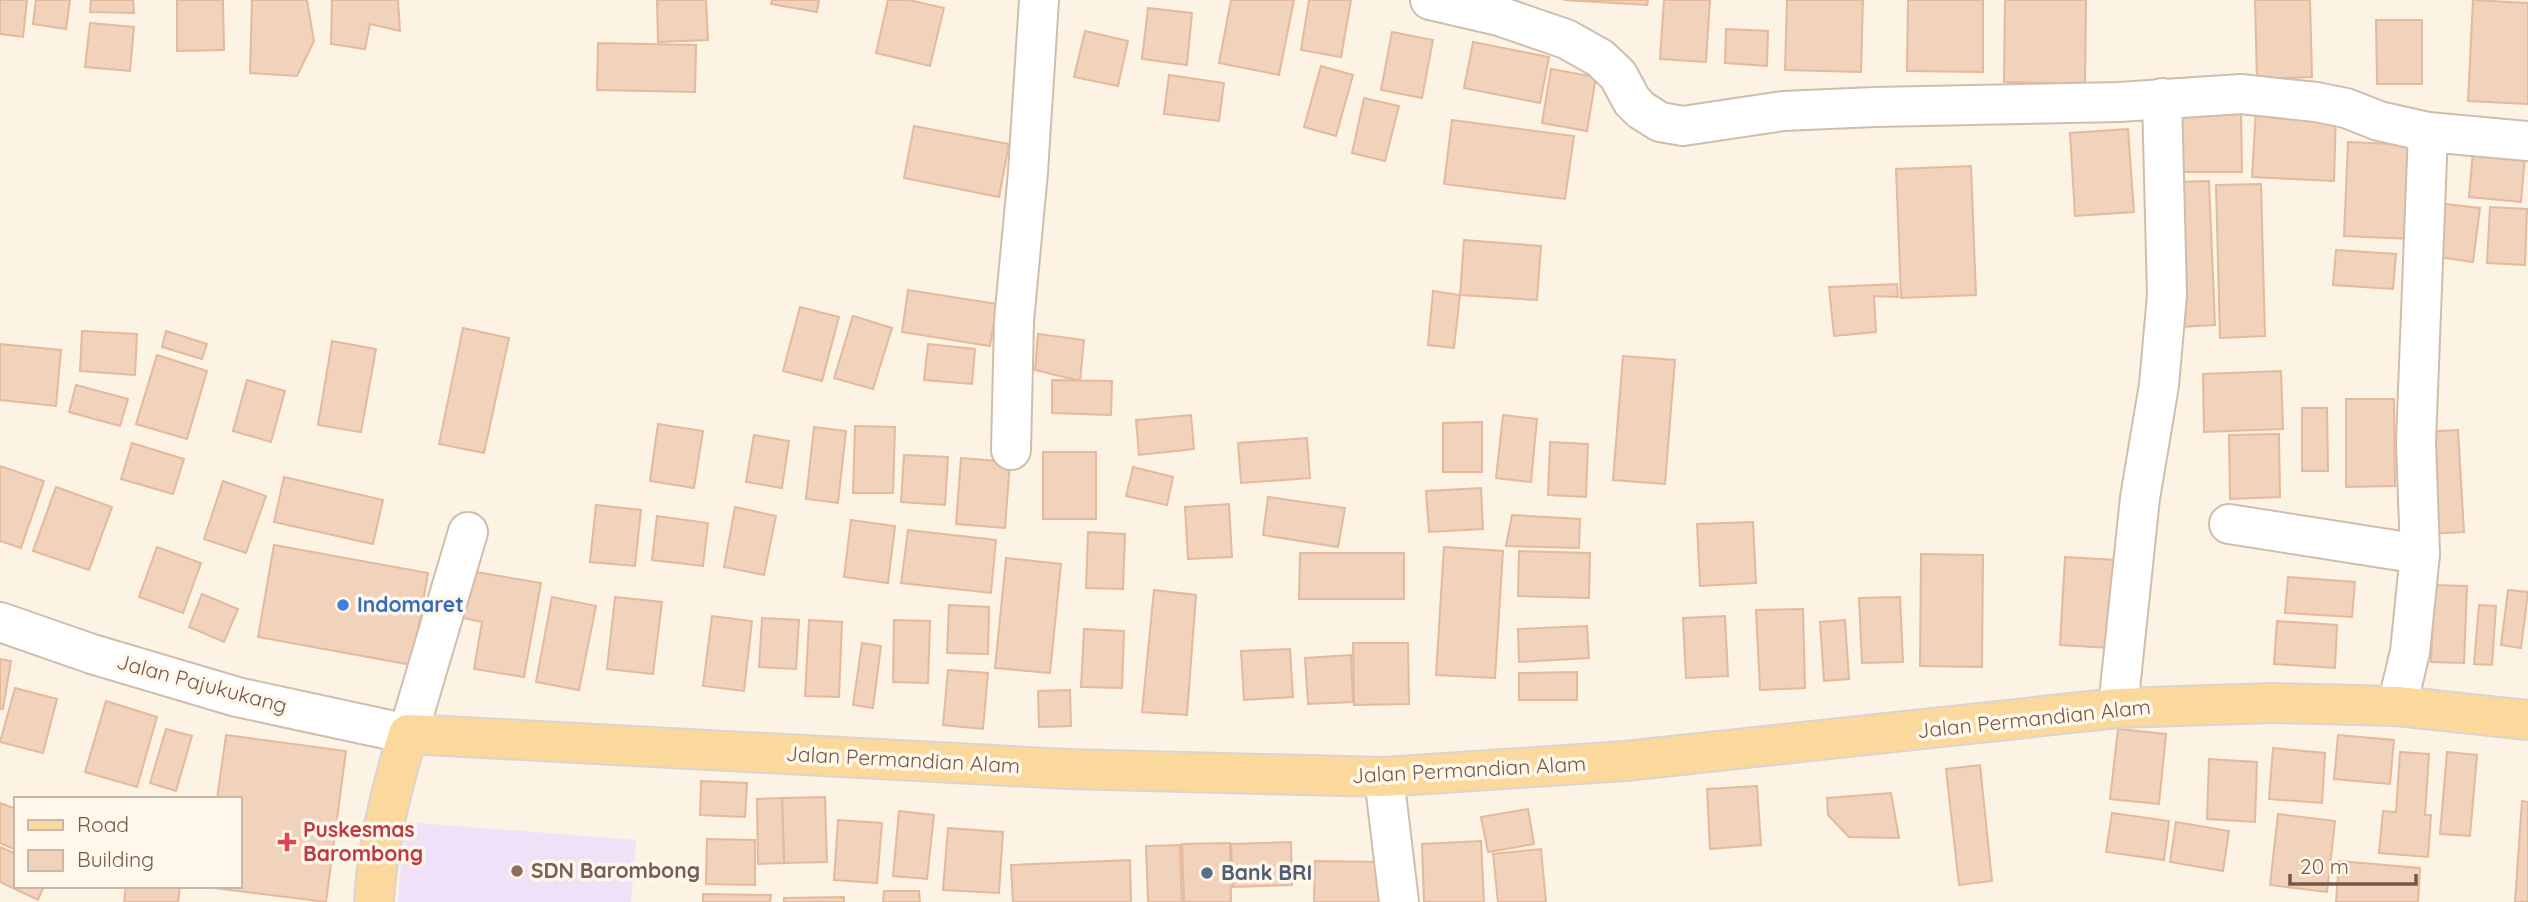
<svg xmlns="http://www.w3.org/2000/svg" width="2528" height="902" viewBox="0 0 2528 902" font-family="Quicksand,sans-serif">
<rect width="100%" height="100%" fill="#fcf3e4"/>
<path fill="#f0e0f8" d="M404,822L636,840L631,902H398Z"/>
<g fill="#f1d2bb" stroke="#e4b99c" stroke-width="2">
<path d="M0,0H27L23,37L0,34Z"/>
<path d="M36,0H70L66,29L33,24Z"/>
<path d="M91,0H133L134,13L90,12Z"/>
<path d="M177,0H223L224,50L177,51Z"/>
<path d="M252,0H307L314,41L297,76L250,73Z"/>
<path d="M332,0H398L400,31L370,24L365,49L331,44Z"/>
<path d="M657,0H706L708,40L658,42Z"/>
<path d="M772,0H819L817,12L771,4Z"/>
<path d="M888,0H909L944,8L930,66L876,53Z"/>
<path d="M1231,0H1294L1279,75L1219,63Z"/>
<path d="M1309,0H1351L1341,57L1301,50Z"/>
<path d="M1564,0H1648L1647,5Z"/>
<path d="M1664,0H1710L1706,62L1660,59Z"/>
<path d="M1787,0H1863L1861,72L1785,70Z"/>
<path d="M1908,0H1983V72L1907,71Z"/>
<path d="M2005,0H2086L2085,84L2004,82Z"/>
<path d="M2255,0H2310L2312,77L2257,79Z"/>
<path d="M2473,0L2528,3V104L2468,101Z"/>
<path d="M1148,8L1192,13L1187,65L1142,59Z"/>
<path d="M2376,20H2422V84H2377Z"/>
<path d="M90,23L134,27L130,71L85,67Z"/>
<path d="M1726,29L1768,31L1767,66L1725,63Z"/>
<path d="M1085,31L1128,41L1118,86L1074,77Z"/>
<path d="M1392,32L1433,40L1422,98L1381,90Z"/>
<path d="M1473,42L1549,57L1540,103L1464,88Z"/>
<path d="M598,43L696,45L695,92L597,90Z"/>
<path d="M1321,66L1353,75L1336,136L1304,127Z"/>
<path d="M1551,69L1596,77L1587,131L1542,123Z"/>
<path d="M1169,75L1224,83L1219,121L1164,114Z"/>
<path d="M1364,98L1399,106L1385,161L1352,153Z"/>
<path d="M2256,110L2336,114L2334,181L2252,177Z"/>
<path d="M2241,112L2242,172H2176L2175,113Z"/>
<path d="M1452,120L1574,136L1565,199L1444,184Z"/>
<path d="M914,126L1009,144L999,197L904,178Z"/>
<path d="M2128,129L2134,212L2075,216L2070,133Z"/>
<path d="M2348,142L2416,145L2412,239L2344,236Z"/>
<path d="M2473,151L2525,156L2521,202L2469,197Z"/>
<path d="M1971,166L1976,295L1901,298L1896,169Z"/>
<path d="M2209,181L2215,325L2180,327L2175,182Z"/>
<path d="M2261,184L2265,336L2220,338L2216,185Z"/>
<path d="M2445,204L2480,208L2473,262L2438,257Z"/>
<path d="M2490,207L2527,209L2525,265L2487,263Z"/>
<path d="M1464,240L1541,246L1537,300L1460,295Z"/>
<path d="M2336,250L2396,254L2393,289L2333,285Z"/>
<path d="M1897,284L1898,297L1874,296L1876,332L1834,336L1829,287Z"/>
<path d="M908,290L997,304L990,346L902,332Z"/>
<path d="M1433,291L1460,295L1454,348L1428,345Z"/>
<path d="M800,307L839,317L822,381L783,371Z"/>
<path d="M853,316L892,328L873,389L834,378Z"/>
<path d="M463,328L509,338L484,453L439,444Z"/>
<path d="M82,331L137,334L135,375L80,371Z"/>
<path d="M166,331L207,344L202,359L162,347Z"/>
<path d="M1038,334L1084,340L1080,381L1035,370Z"/>
<path d="M332,341L376,349L361,432L318,425Z"/>
<path d="M0,344L61,350L56,406L0,400Z"/>
<path d="M928,344L975,349L972,384L924,380Z"/>
<path d="M157,355L207,371L187,439L136,424Z"/>
<path d="M1623,356L1675,360L1665,484L1613,480Z"/>
<path d="M2281,371L2283,429L2204,432L2203,374Z"/>
<path d="M247,380L285,391L271,442L233,431Z"/>
<path d="M1052,380L1112,381L1111,415L1052,413Z"/>
<path d="M76,385L128,399L120,426L69,412Z"/>
<path d="M2346,399H2394L2395,486L2346,487Z"/>
<path d="M2302,408H2327L2328,471H2302Z"/>
<path d="M1191,415L1194,449L1139,455L1136,420Z"/>
<path d="M1503,415L1537,419L1531,482L1496,478Z"/>
<path d="M1482,422V472H1443V423Z"/>
<path d="M658,424L703,431L694,488L650,481Z"/>
<path d="M855,426L895,427L893,493H853Z"/>
<path d="M814,427L846,431L838,503L806,499Z"/>
<path d="M2458,430L2464,532L2427,534L2421,432Z"/>
<path d="M2279,434L2280,497L2230,499L2229,435Z"/>
<path d="M754,435L789,441L782,488L746,482Z"/>
<path d="M1307,438L1310,478L1241,483L1238,443Z"/>
<path d="M1550,442L1588,444L1586,497L1548,495Z"/>
<path d="M132,443L184,459L173,494L121,479Z"/>
<rect x="1043" y="452" width="53" height="67"/>
<path d="M904,455L948,457L945,505L901,502Z"/>
<path d="M961,458L1010,462L1005,528L956,524Z"/>
<path d="M0,466L44,481L21,548L0,541Z"/>
<path d="M1133,467L1173,477L1167,505L1126,496Z"/>
<path d="M284,477L383,500L373,544L274,522Z"/>
<path d="M223,481L266,496L246,553L204,539Z"/>
<path d="M56,487L112,507L89,570L33,551Z"/>
<path d="M1481,488L1483,529L1429,532L1426,491Z"/>
<path d="M1268,497L1345,508L1338,547L1263,535Z"/>
<path d="M1229,504L1232,557L1188,559L1185,507Z"/>
<path d="M596,505L641,510L635,566L590,562Z"/>
<path d="M735,507L776,516L764,575L724,567Z"/>
<path d="M1512,515L1580,519L1579,548L1506,546Z"/>
<path d="M657,516L708,523L703,566L652,560Z"/>
<path d="M851,520L895,526L888,583L844,577Z"/>
<path d="M1753,522L1756,583L1700,586L1697,524Z"/>
<path d="M908,530L996,540L991,593L901,583Z"/>
<path d="M1088,532L1125,534L1123,589L1086,588Z"/>
<path d="M274,545L428,573L412,665L258,637Z"/>
<path d="M157,547L201,563L183,613L139,597Z"/>
<path d="M1444,547L1503,551L1495,678L1436,675Z"/>
<path d="M1519,551L1590,553L1589,598L1518,596Z"/>
<path d="M1300,553H1404V599H1299Z"/>
<path d="M1921,554L1983,555L1982,667L1920,666Z"/>
<path d="M2065,557L2115,560L2109,648L2060,645Z"/>
<path d="M1006,558L1061,564L1050,673L995,668Z"/>
<path d="M470,571L541,583L524,677L474,669L482,622L463,618Z"/>
<path d="M2288,577L2355,582L2352,617L2285,613Z"/>
<path d="M2434,585L2467,586L2464,663L2431,662Z"/>
<path d="M1154,590L1196,595L1187,715L1142,712Z"/>
<path d="M2508,590L2528,592L2521,648L2501,645Z"/>
<path d="M202,594L238,609L224,642L189,627Z"/>
<path d="M552,597L596,606L579,690L536,682Z"/>
<path d="M615,597L662,602L653,674L607,669Z"/>
<path d="M1900,597L1903,662L1862,663L1859,598Z"/>
<path d="M949,605L989,607L988,654L947,653Z"/>
<path d="M2479,605L2496,606L2492,665L2474,664Z"/>
<path d="M1803,609L1805,688L1760,690L1756,610Z"/>
<path d="M712,616L752,621L744,691L703,686Z"/>
<path d="M1725,616L1728,676L1686,678L1683,618Z"/>
<path d="M762,618L799,620L796,669L759,667Z"/>
<path d="M809,620L842,622L839,697L805,696Z"/>
<path d="M894,620L930,621L928,683L893,682Z"/>
<path d="M1845,620L1849,679L1824,681L1820,622Z"/>
<path d="M2277,621L2337,625L2335,668L2274,664Z"/>
<path d="M1587,626L1589,658L1519,662L1518,629Z"/>
<path d="M1084,629L1124,631L1122,688L1081,687Z"/>
<path d="M862,643L881,646L873,708L853,705Z"/>
<path d="M1353,643H1408L1409,704L1354,705Z"/>
<path d="M1290,649L1293,697L1244,700L1241,651Z"/>
<path d="M1351,655L1353,702L1308,704L1305,658Z"/>
<path d="M0,659L11,661L3,709H0Z"/>
<path d="M948,670L988,673L983,729L943,725Z"/>
<path d="M1577,672V700H1519V673Z"/>
<path d="M15,688L57,699L43,753L0,742Z"/>
<path d="M1070,690L1071,726L1039,727L1038,691Z"/>
<path d="M106,701L157,717L137,787L85,772Z"/>
<path d="M166,729L192,736L176,791L150,783Z"/>
<path d="M2118,729L2166,734L2159,804L2110,799Z"/>
<path d="M226,735L346,751L326,902L206,887L240,886V799H217Z"/>
<path d="M2338,735L2394,740L2390,784L2334,779Z"/>
<path d="M2273,748L2325,753L2322,803L2269,799Z"/>
<path d="M2400,752L2429,754L2425,815H2431L2428,857L2379,853L2383,811L2396,812Z"/>
<path d="M2447,752L2477,755L2470,836L2440,834Z"/>
<path d="M2209,759L2257,762L2255,822L2207,819Z"/>
<path d="M1980,765L1992,881L1959,885L1946,769Z"/>
<path d="M701,781L747,783L745,817L700,815Z"/>
<path d="M1757,786L1761,845L1710,849L1707,789Z"/>
<path d="M1891,793L1899,838L1849,837L1828,815L1827,798Z"/>
<path d="M825,797L827,862L784,863L782,798Z"/>
<path d="M782,798L784,863L758,864L757,799Z"/>
<path d="M2522,801L2528,802V902H2515Z"/>
<path d="M0,803L16,809L14,849L0,843Z"/>
<path d="M1528,809L1534,844L1488,852L1481,817Z"/>
<path d="M899,811L934,815L927,879L893,876Z"/>
<path d="M2112,813L2169,821L2164,860L2106,852Z"/>
<path d="M2278,814L2335,821L2327,892L2270,885Z"/>
<path d="M838,820L882,823L877,883L834,880Z"/>
<path d="M2176,822L2229,831L2223,871L2170,862Z"/>
<path d="M948,828L1003,832L999,893L943,890Z"/>
<path d="M707,839L755,840V885L706,884Z"/>
<path d="M1481,841L1484,902H1424L1422,844Z"/>
<path d="M1291,842L1292,885L1233,887L1231,844Z"/>
<path d="M1230,843L1231,902H1184L1182,844Z"/>
<path d="M1180,845L1182,902H1148L1146,846Z"/>
<path d="M0,847L16,854V886H44L38,900L0,882Z"/>
<path d="M1541,849L1546,902H1498L1493,854Z"/>
<path d="M1130,860L1131,902H1013L1011,865Z"/>
<path d="M1315,861L1384,862L1383,902H1314Z"/>
<path d="M2339,861L2420,868L2418,902H2336Z"/>
<path d="M126,886H180L178,902H124Z"/>
<path d="M884,891H919L920,902H883Z"/>
<path d="M703,894L771,895L770,902H703Z"/>
<path d="M844,897V902H784V898Z"/>
</g>
<g fill="none" stroke-linecap="round" stroke-linejoin="round">
<defs>
<g id="minor">
<path d="M1430,0L1499,16L1566,39L1600,58L1618,75L1632,101L1641,110L1660,122L1683,126L1783,111L1875,107L2119,102L2241,94L2316,102L2346,108L2379,121L2428,132L2528,141"/>
<path d="M1011,450L1014,321L1028,172L1039,0"/>
<path d="M2229,524L2420,554"/>
<path d="M0,622L92,654L237,697L408,734L468,532"/>
<path d="M2397,706L2410,652L2420,554L2416,442L2428,132"/>
<path d="M2118,708L2140,498L2159,385L2167,295L2162,98"/>
<path d="M1384,777L1399,902"/>
</g>
<path id="major" d="M374,902C377,845 391,789 408,734L1067,769L1384,777L1625,761L2118,708L2272,703L2397,706L2528,720"/>
</defs>
<use href="#minor" stroke="#d0bdad" stroke-width="42"/>
<use href="#major" stroke="#dbd4d0" stroke-width="42"/>
<use href="#minor" stroke="#fff" stroke-width="38"/>
<use href="#major" stroke="#fbd99c" stroke-width="38"/>
</g>
<circle fill="#3f7fe0" stroke="#fff7ea" stroke-width="2.5" cx="343" cy="605" r="7"/>
<path fill="#e0444e" stroke="#fff7ea" stroke-width="2.5" d="M283.5 831.5h7v7h7v7h-7v7h-7v-7h-7v-7h7z"/>
<circle fill="#8d6e63" stroke="#fff7ea" stroke-width="2.5" cx="517" cy="871" r="7"/>
<circle fill="#5c6f8a" stroke="#fff7ea" stroke-width="2.5" cx="1207" cy="873" r="7"/>
<g text-anchor="middle" stroke-width="7" stroke-linejoin="round" paint-order="stroke">
<g font-size="21" font-weight="bold" fill="#366cbe" stroke="#fff7ea" text-anchor="start">
<text x="357" y="612">Indomaret</text>
</g>
<g font-size="21" fill="#745949" stroke="#fff7ea">
<text transform="translate(202 684) rotate(15)" y="7">Jalan Pajukukang</text>
<text transform="translate(2034 719) rotate(-6)" y="7">Jalan Permandian Alam</text>
<text transform="translate(903 760) rotate(3)" y="7">Jalan Permandian Alam</text>
<text transform="translate(1469 770) rotate(-3)" y="7">Jalan Permandian Alam</text>
</g>
<g font-size="21" font-weight="bold" fill="#be3a42" stroke="#fff7ea" text-anchor="start">
<text x="303" y="837">Puskesmas<tspan x="303" dy="24">Barombong</tspan></text>
</g>
<g font-size="21" font-weight="bold" fill="#785e54" stroke="#fff7ea" text-anchor="start">
<text x="531" y="878">SDN Barombong</text>
</g>
<g font-size="21" font-weight="bold" fill="#4e5e75" stroke="#fff7ea" text-anchor="start">
<text x="1221" y="880">Bank BRI</text>
</g>
</g>
<rect x="14" y="797" width="228" height="91" fill="#fff7ea" stroke="#c7b8aa" stroke-width="2"/>
<rect x="28" y="820" width="35" height="10" fill="#fbd99c" stroke="#c7b8aa" stroke-width="2"/>
<text x="77" y="832" font-size="21" fill="#745949">Road</text>
<rect x="28" y="850" width="35" height="21" fill="#f1d2bb" stroke="#c7b8aa" stroke-width="2"/>
<text x="77" y="867" font-size="21" fill="#745949">Building</text>
<path d="M2290 874v10h126v-10" fill="none" stroke="#745949" stroke-width="3.5"/>
<text x="2300" y="874" font-size="21" fill="#745949" stroke="#fff7ea" stroke-width="5" paint-order="stroke">20 m</text>
</svg>
